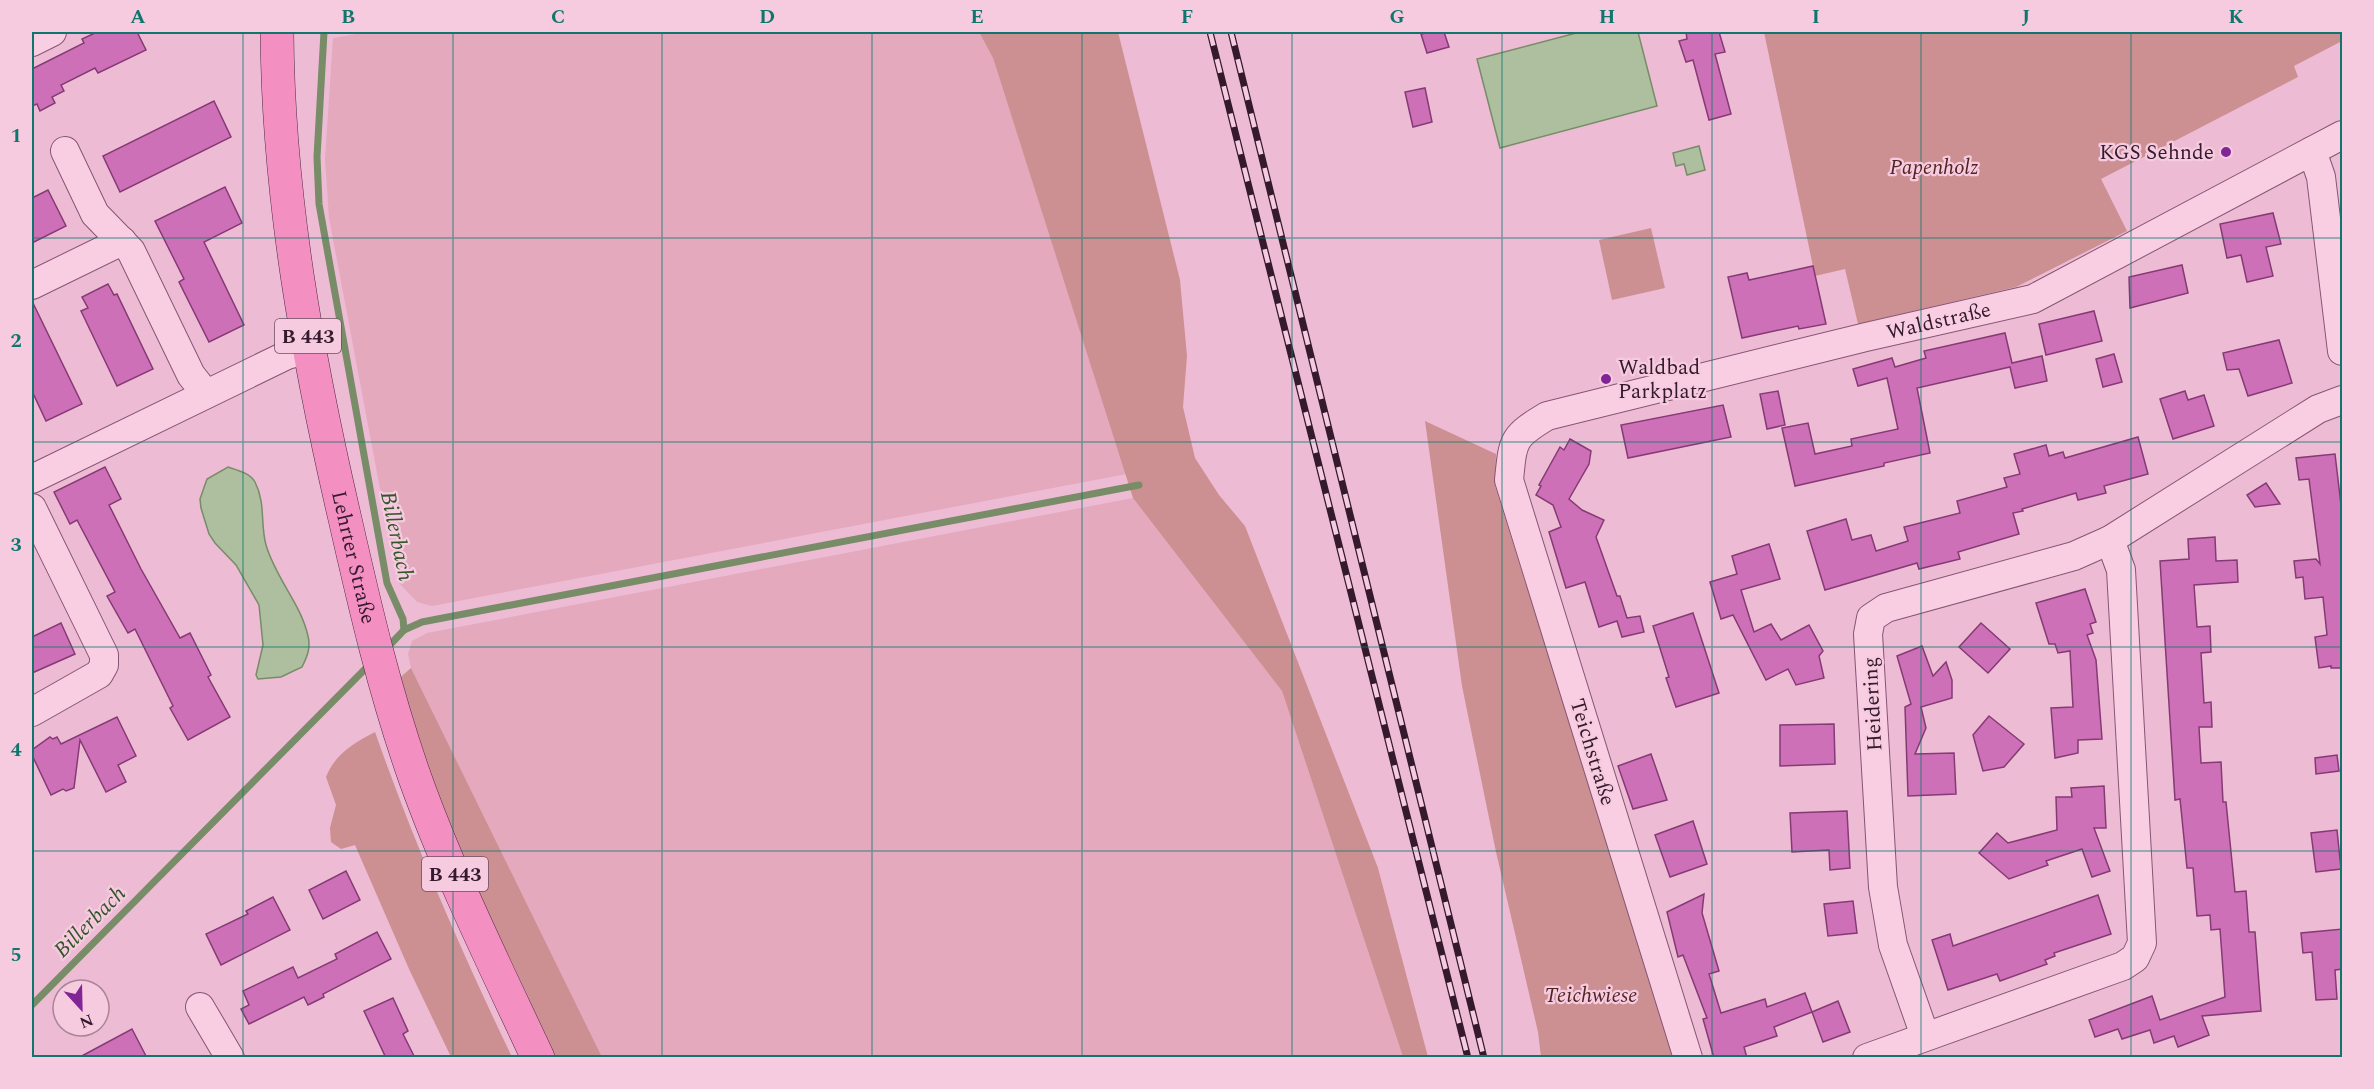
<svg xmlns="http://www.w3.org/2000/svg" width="2374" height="1089" viewBox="0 0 2374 1089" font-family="Spectral,serif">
<rect width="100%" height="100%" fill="#eebbd4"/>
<g fill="#e4a9bd">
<path d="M368,32H979L993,58L1127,474L432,606L417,602L399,583L395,568L329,218L325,159L333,38Z"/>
<path d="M1133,498L1195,573L1282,691L1403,1057H602L411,668L408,654L412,641L427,633Z"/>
</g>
<g fill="#cc9093">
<path d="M979,32H1118L1180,280L1187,356L1183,407L1195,458L1219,495L1245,526L1378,868L1428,1057H1403L1282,691L1133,498L993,58Z"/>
<path d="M1764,32H2342V41L2294,66L2298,77L2101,179L2127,231L2016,287L1858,324L1845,269L1815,276Z"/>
<path d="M1651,228L1665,288L1612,300L1599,240Z"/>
<path d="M1425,421L1496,454L1495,486L1674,1057H1541L1538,1032L1496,852L1462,686Z"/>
<path d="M411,668L602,1057H551L435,798L396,681Z"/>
<path d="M375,732C414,843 461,951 512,1057H451L409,969L355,845L341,849L331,842L330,828L336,805L326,777C335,754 354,743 375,732Z"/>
</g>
<g fill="#aebfa0" stroke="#778c67" stroke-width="1.5">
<path d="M1580,32H1638L1657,106L1500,148L1477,59Z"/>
<path d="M1699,146L1705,170L1687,175L1684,164L1676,166L1673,153Z"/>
<path d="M228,467C237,470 250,473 255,482C266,504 260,523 266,545C276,579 301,604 308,636C311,648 307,657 302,667L281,677L258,679L256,675L263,645L259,605L236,565L215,543L209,534L201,508L200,499L207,479Z"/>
</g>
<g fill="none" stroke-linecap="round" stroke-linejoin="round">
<g stroke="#778c67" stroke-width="7">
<path d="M324,32L317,157L319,204L387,583L403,619L404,630"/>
<path d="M387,648L404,630L422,622L1139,485"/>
<path d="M32,1005L370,664"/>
</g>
</g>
<g fill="#ce70b7" stroke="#853a75" stroke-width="1.5">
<path d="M97,32H137L146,50L98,73L95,68L61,85L64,91L52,97L55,103L40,111L37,104L32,106V69L84,43L82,39Z"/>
<path d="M1432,32H1444L1449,47L1427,53L1421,34Z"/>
<path d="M1686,32H1719L1725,52L1715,54L1731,114L1709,120L1693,60L1686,62L1679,41L1687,39Z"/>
<path d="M1425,88L1432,122L1413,127L1405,92Z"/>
<path d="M214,101L231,137L120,192L103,156Z"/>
<path d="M225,187L242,223L204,242L244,325L209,342L179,282L184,279L155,221Z"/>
<path d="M48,190L66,226L32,243V198Z"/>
<path d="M2273,213L2281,244L2266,247L2273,276L2247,282L2241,255L2227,258L2220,224Z"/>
<path d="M2182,265L2188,293L2130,308L2129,277Z"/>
<path d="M1813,266L1826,324L1799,329L1798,326L1742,338L1728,277L1747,273L1749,280Z"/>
<path d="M108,284L114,295L117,294L153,369L117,386L81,311L88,308L82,297Z"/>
<path d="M32,301L82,404L46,421L32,391Z"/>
<path d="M2094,311L2102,341L2046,355L2039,324Z"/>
<path d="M2005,333L2012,363L2042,356L2047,381L2015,388L2010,367L1917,388L1930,453L1884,463V466L1795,486L1782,428L1808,423L1815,454L1852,446L1851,439L1898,429L1887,378L1858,386L1853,369L1892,358L1895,367L1926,358L1924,351Z"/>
<path d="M2279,340L2292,383L2248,396L2239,369L2227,370L2223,353Z"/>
<path d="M2114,354L2122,382L2103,387L2096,359Z"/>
<path d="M1778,391L1785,425L1767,429L1760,394Z"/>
<path d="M2185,391L2188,400L2204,395L2214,426L2173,439L2160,399Z"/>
<path d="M1723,405L1731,437L1628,458L1621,425Z"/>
<path d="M2138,437L2148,474L2104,486L2106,493L2078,500L2076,493L2022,509L2023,511L2013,513L2019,534L1958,552L1960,559L1919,569L1917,563L1825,590L1807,531L1846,519L1852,540L1871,535L1876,551L1908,541L1904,527L1960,513L1957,501L2007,487L2004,478L2020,474L2014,454L2046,445L2049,456L2063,452L2065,458Z"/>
<path d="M1570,439L1591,451L1589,464L1569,499L1582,510L1604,520L1596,537L1617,596H1620L1627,618L1640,616L1644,632L1622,637L1617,621L1599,627L1585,582L1566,588L1549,532L1561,527L1553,505L1536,495L1541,486L1539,485L1560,447L1564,450Z"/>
<path d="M2335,454L2343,522V668H2331V666L2319,668L2315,637L2327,635L2323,597L2305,599L2303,577L2296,578L2294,561L2316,559L2320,564L2309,479L2299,480L2296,458Z"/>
<path d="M105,467L121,499L109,505L141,569L180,638L190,633L211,675L208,677L230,717L188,740L170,708L173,706L135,629L128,633L107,596L115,592L77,520L70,524L54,492Z"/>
<path d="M2266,483L2280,504L2255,507L2247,495Z"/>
<path d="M2215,537L2216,561L2237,560L2238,582L2194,585L2197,627L2210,626L2211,652L2201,653L2204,703L2211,702L2212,727H2199L2201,763L2221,762L2223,802H2226L2235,892L2246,891L2249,932H2255L2261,1011L2202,1016L2209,1035L2178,1047L2174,1036L2154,1043L2150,1030L2122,1039L2118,1029L2095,1037L2089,1020L2152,996L2160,1020L2225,997L2220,929L2211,930L2210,915L2197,916L2193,868H2187L2180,799L2175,800L2160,561L2189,559L2188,539Z"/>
<path d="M1769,544L1780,579L1741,590L1754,632L1771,624L1781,640L1809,625L1823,651L1819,656L1824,678L1796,685L1788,669L1766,680L1733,615L1721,619L1710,582L1737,574L1732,556Z"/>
<path d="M2085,589L2096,622L2090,624L2093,633L2087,635L2096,660L2102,739L2078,740V753L2055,758L2051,708L2073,707L2070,651L2058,653L2055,644H2049L2036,603Z"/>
<path d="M1693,613L1719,693L1676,707L1666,678L1669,677L1653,626Z"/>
<path d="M61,623L75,654L32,673V637Z"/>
<path d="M1981,623L2010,649L1988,673L1959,647Z"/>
<path d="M1922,646L1933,676L1946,662L1952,680V698L1921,707L1926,728L1915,754L1954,753L1956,794L1908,796L1905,707L1911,704L1897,656Z"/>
<path d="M1989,716L2024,744L2004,767L1983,771L1973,735Z"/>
<path d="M117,717L136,756L118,765L126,782L106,792L80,740L74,788L66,791L63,789L51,795L32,755V750L50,737L53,739L57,737L61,744Z"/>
<path d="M1834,724L1835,764L1780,766V725Z"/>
<path d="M1651,754L1667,800L1633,809L1618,766Z"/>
<path d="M2337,755L2339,771L2316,774L2315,758Z"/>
<path d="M2104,786L2106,828H2094L2110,871L2092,877L2082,849L2046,861L2048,865L2009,879L1979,853L1997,833L2008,843L2057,830L2056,797H2072L2071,788Z"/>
<path d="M1847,811L1850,868L1830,870L1829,850L1792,852L1790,813Z"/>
<path d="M1693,821L1707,864L1670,877L1655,835Z"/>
<path d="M2337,830L2341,869L2316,872L2311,833Z"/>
<path d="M346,871L360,900L323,919L309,890Z"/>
<path d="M1704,894L1702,913L1719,971L1709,974L1721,1013L1765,999L1767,1007L1805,993L1812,1012L1774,1027L1777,1036L1744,1047L1747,1058H1714L1703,1019L1707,1018L1683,955L1678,957L1667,912Z"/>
<path d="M2098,895L2111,934L2054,953L2055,956L2045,960L2047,964L2000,981L1997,974L1948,990L1932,940L1950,934L1953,946Z"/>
<path d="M273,897L290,930L221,965L206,934L248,914L246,911Z"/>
<path d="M1853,901L1857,933L1828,936L1824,904Z"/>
<path d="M2343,929V969L2335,970L2337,999L2316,1000L2312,952L2303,953L2301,933Z"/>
<path d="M377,932L391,959L323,994L324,997L308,1005L304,997L249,1024L241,1009L249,1005L243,991L293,967L298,978L337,959L335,954Z"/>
<path d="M393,998L408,1031L403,1034L415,1058H386L364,1011Z"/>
<path d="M1838,1001L1850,1032L1823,1042L1812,1012Z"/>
<path d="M132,1029L147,1058H78Z"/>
</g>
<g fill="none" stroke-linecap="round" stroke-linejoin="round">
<defs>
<g id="minor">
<path d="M32,42L52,32"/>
<path d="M65,151L95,214L131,251L191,375L206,394"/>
<path d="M2312,151L2321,177L2342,351"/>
<path d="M32,285L122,241"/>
<path d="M32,479L287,355L310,349"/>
<path d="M32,508L104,655V665L99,674L32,712"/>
<path d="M200,1007L230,1058"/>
<path d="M1925,1036L1893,945L1883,887L1868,634L1871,618L1886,608L2074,556L2110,540L2318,409L2342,400"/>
<path id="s1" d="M1688,1058L1509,480C1513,440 1512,437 1547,416L1866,337L2033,299L2342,135"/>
<path d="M1867,1058L2123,966L2135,958L2142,943L2121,570L2110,540"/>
</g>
<g id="major">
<path id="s2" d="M277,32C278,196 308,360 345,519C365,607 385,693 415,778C449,873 495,966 538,1058"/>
</g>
</defs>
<use href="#minor" stroke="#865574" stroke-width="30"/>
<use href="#major" stroke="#532a47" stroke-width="34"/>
<use href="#minor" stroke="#f9cee3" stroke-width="28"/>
<use href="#major" stroke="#f490c1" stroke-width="33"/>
<defs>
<g id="rail">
<path d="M1210,32L1468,1058"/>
<path d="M1231,32L1484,1058"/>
</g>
</defs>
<use href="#rail" stroke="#341a2c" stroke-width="7"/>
<use href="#rail" stroke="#f6cbdf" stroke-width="4.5" stroke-dasharray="14" stroke-linecap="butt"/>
</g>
<path fill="none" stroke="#0f766e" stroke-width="1.5" stroke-opacity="0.55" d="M243,32V1058M453,32V1058M662,32V1058M872,32V1058M1082,32V1058M1292,32V1058M1502,32V1058M1712,32V1058M1921,32V1058M2131,32V1058M32,238H2342M32,442H2342M32,647H2342M32,851H2342"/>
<g fill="#812496" stroke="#f6cbdf" stroke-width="2">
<circle cx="2226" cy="152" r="6"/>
<circle cx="1606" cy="379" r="6"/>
</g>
<g text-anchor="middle" stroke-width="4.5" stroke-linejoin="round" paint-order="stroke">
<g fill="#f6cbdf" stroke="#6e4f62" stroke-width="1.5">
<rect x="275" y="319" width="66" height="34" rx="4.5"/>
<rect x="422" y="857" width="66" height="34" rx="4.5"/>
</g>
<g font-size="20" font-weight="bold" fill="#341a2c">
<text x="308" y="343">B 443</text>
<text x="455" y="881">B 443</text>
</g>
<g font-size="21" fill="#341a2c" stroke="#f6cbdf" text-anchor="end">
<text x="2214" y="159">KGS Sehnde</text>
<text x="1618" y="374" text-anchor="start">Waldbad<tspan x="1618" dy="24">Parkplatz</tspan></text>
</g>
<g font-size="21" font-style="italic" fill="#512420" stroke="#f6cbdf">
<text x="1934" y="174">Papenholz</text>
<text x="1591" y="1002">Teichwiese</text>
</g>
<g font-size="21" fill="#341a2c" stroke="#f6cbdf">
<text dy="7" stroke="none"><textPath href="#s1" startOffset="1088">Waldstraße</textPath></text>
<text dy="7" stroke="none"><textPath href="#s2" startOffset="532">Lehrter Straße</textPath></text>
<text transform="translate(1872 704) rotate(-93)" y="7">Heidering</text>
<text transform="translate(1593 752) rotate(73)" y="7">Teichstraße</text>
</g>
<g font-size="22" font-style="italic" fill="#335529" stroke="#f6cbdf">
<text transform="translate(398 536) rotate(78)" y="8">Billerbach</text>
<text transform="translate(89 921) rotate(-45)" y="8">Billerbach</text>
</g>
</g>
<rect width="2374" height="1089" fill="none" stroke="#f6cbdf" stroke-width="66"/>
<g transform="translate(81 1008) rotate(158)"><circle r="28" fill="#f6cbdf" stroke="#a88497" stroke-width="1.5"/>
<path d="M0-4.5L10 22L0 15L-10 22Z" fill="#812496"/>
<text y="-9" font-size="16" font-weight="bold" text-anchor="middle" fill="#341a2c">N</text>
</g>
<rect x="33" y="33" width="2308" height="1023" fill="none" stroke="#0f766e" stroke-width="2"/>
<g font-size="20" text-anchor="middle" font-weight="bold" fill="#0f766e">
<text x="138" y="23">A</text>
<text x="348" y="23">B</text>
<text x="558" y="23">C</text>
<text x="767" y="23">D</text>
<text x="977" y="23">E</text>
<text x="1187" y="23">F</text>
<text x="1397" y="23">G</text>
<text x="1607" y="23">H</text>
<text x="1816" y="23">I</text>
<text x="2026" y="23">J</text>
<text x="2236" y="23">K</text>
<text x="16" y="142">1</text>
<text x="16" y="347">2</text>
<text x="16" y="551">3</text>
<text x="16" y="756">4</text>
<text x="16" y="961">5</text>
</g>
</svg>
